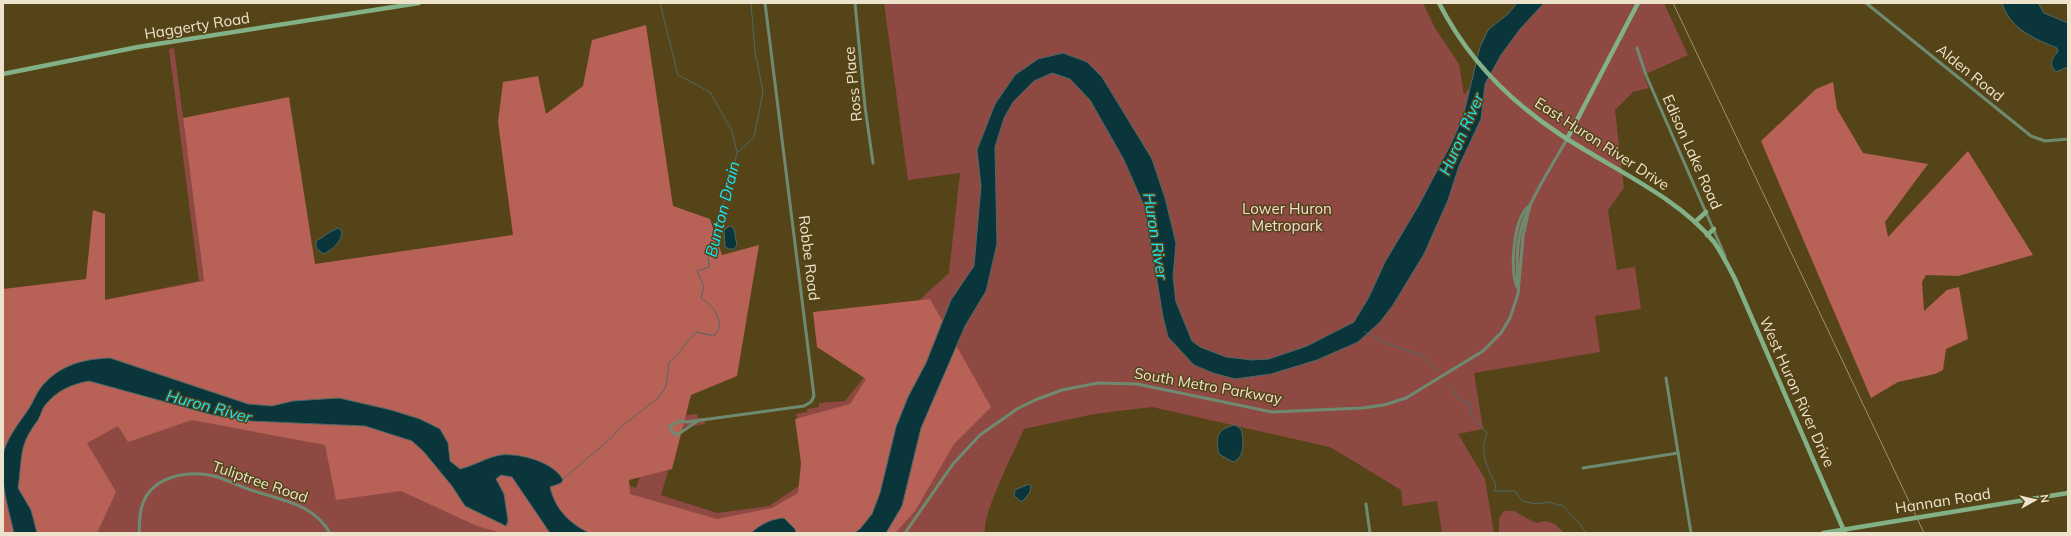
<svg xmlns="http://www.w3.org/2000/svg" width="2071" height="536" viewBox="0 0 2071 536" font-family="Mulish,sans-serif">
<rect width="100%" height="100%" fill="#554417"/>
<g fill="#8d4942" fill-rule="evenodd">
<path d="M884,3H1423L1435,28L1459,64L1464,95L1468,89L1483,102C1484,97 1484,89 1485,84C1495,55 1524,25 1544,3H1664L1688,55L1644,75L1649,88L1633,92L1615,110L1624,188L1608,210L1617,270L1635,267L1641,309L1595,316L1600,352L1474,373L1483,429L1458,434L1485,479L1494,533H1442L1437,501L1403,506L1401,490L1330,447L1152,407L1094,414L1024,429C1015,450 982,513 985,533H3V320L199,281L169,49L174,48L204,281L613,220L589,49L645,40L682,416L697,414L698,418H704L705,424L681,428L661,495L717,513L769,506L808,480L810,459L796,414L807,412V409L819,407V403L845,401L901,331L915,304L949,273L960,173L908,180ZM659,423L636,488L583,468Z"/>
<path d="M1504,511H1514L1536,523L1546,521L1555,524L1564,533H1499V518Z"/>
</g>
<g fill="#b86157">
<path d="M646,25L673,206L710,219L722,255L759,245L737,376L691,395L672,469L629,480L630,494L717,519L772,508L798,493L801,463L795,419L850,404L866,379L817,347L813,312L930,299L991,407L954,444L915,511L895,533H501L477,526L401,491L336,500L325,445L192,420L128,442L118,426L87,443L116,492L97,533H3V289L86,279L93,210L105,214V300L204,281L183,118L289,97L315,264L513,235L498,122L503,82L538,76L546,114L583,86L592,40Z"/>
<path d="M1833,82L1837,109L1863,153L1928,164L1885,222L1888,237L1968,151L2033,255L1958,276L1926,275L1922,282L1924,311L1947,290L1959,287L1968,339L1946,349L1943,370L1935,374L1898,382L1871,398L1761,141L1816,89Z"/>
</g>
<g fill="#0a353a" stroke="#4e6966">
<path d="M1517,3H1544L1520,29L1501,55L1485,84L1481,119L1459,166L1448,200L1424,254L1393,305L1380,322L1358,342L1317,360L1271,374L1235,379L1213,373L1194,365L1168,337L1163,317L1145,208L1124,160L1090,100L1070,79L1052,73L1034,81L1013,102L1004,118L995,147L997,244L986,291L965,326L921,428L902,506L886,533H854L860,529L872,514L880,493L896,427L908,397L926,363L951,300L974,266L981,186L977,150L995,104L1015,75L1038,59L1063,53L1087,62L1102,77L1152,159L1165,198L1176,243L1173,277L1176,302L1192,341L1200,347L1226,357L1252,360L1269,359L1307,346L1354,322L1369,297L1385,262L1419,205L1451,144L1463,117L1480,47L1486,34L1489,29L1508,14Z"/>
<path d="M2002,3H2038L2044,13L2068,23V67L2056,72C2049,65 2051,58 2058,52L2057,48C2035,39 2010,29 2002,3Z"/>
<path d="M730,226L734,229L737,245L734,249H729L725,247L724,230Z"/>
<path d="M338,228L342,231C342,241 333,250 323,254L316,248V241C324,237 329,231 338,228Z"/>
<path d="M110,358L248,404L272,406L293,401L339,398L391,410L420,419L440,429L448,443L450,461L460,469C474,466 487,457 501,455C520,453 554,462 563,480L561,483L550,487C555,509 569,523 589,533H550L512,477L501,475L496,479L504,494L508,521L506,526L465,506L452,486L424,452L412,441L365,426L251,421L213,415L89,381C72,384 58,390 46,404C42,408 41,415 38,420C30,431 24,440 22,454C20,465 20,476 18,488L31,510L37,533H14C8,507 0,482 3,455C6,439 19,423 28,410C33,403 36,393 42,386C60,365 83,359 110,358Z"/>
<path d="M1235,425L1241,429C1244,440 1245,458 1233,462L1219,454C1215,437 1217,429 1235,425Z"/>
<path d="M1029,484L1031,486L1030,492L1023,501H1020L1014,495L1015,490Z"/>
<path d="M784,518L795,529L796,533H751C761,524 771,519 784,518Z"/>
</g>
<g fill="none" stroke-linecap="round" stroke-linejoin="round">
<g stroke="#4e6966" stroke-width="1">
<path d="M660,3L678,75L710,92L732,131L737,152"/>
<path d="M1365,332L1388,344L1421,355L1439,372"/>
<path d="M1446,382L1454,390L1457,398L1471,404L1472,416L1487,433C1479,451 1487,468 1496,485L1494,491H1515L1522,501L1536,504L1550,502L1557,505H1562L1580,524L1586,533"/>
<path d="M563,479L609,440L622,426L658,398L666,387L669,362C683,352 684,342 697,332L714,336L720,327C718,313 713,306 701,298L704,286L697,271L709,267L708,255L714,250L719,233V217L730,184L737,153L754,137L763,92L755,51L751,3"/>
</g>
<g stroke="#6e8b71" stroke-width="3">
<path d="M855,3L865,107L873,163"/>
<path d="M1866,3L2031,136L2045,141L2068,139"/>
<path d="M1637,48L1646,75L1725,256"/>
<path d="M1518,285C1517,266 1516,245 1522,226C1531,197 1552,166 1567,139"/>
<path d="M1517,287C1510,269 1513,219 1529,206"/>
<path d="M1666,378L1691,533"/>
<path d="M699,420L677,435L672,432L670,426L680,421L687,422L804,406L811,402L814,396L765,3"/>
<path d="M1583,468L1678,453"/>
<path d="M1366,504L1370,533"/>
<path d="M139,533C140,524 139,514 142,506C151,476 187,470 214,476C228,480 241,487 254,491C284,501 313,504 330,533"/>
<path d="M905,533L953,464L980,435L1017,409L1035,400L1062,390L1098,383L1137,384L1272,412L1362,408L1384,405L1406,398L1483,351L1501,333L1510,318L1518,294L1523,236L1530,205"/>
</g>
<g stroke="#82b187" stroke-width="4.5">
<path d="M1439,3C1467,58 1509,101 1561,135C1609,167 1678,197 1714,242C1722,254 1729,267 1735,279L1845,533"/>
<path d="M3,74L138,47L419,3"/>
<path d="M1567,139L1638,3"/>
<path d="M1695,222L1706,212"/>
<path d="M1707,235L1714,229"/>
<path d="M1823,533L2068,493"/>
</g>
<path stroke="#a09270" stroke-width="1" d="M1673,3L1924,533"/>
</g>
<g text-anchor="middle" stroke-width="3" stroke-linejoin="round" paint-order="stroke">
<g font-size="15" fill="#ede3cc" stroke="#554417">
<text transform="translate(197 26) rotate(-9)" y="5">Haggerty Road</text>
<text transform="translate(1970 73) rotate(39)" y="5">Alden Road</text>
<text transform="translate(853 84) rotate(-96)" y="5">Ross Place</text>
<text transform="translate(1602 144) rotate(33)" y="5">East Huron River Drive</text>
<text transform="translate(1692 152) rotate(66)" y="5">Edison Lake Road</text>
<text transform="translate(809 258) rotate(83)" y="5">Robbe Road</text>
<text transform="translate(1208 386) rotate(10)" y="5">South Metro Parkway</text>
<text transform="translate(1797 392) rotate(66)" y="5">West Huron River Drive</text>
<text transform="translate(260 482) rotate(19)" y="5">Tuliptree Road</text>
<text transform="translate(1943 501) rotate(-9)" y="5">Hannan Road</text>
</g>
<g font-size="15" fill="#f5dbd7" stroke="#554417">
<text x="1287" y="214">Lower Huron<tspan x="1287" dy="17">Metropark</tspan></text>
</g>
<g font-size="16" font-style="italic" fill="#14e8ff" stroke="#554417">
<text transform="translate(1461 134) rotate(-66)" y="6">Huron River</text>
<text transform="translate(722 209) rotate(-76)" y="6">Bunton Drain</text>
<text transform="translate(1156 236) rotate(81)" y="6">Huron River</text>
<text transform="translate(209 406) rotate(15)" y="6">Huron River</text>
</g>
</g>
<rect width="2071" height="536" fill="none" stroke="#ede3cc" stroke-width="8"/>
<g transform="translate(2035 500) rotate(82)" stroke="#554417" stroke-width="3" paint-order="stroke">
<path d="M0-3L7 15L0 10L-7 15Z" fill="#ede3cc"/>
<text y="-6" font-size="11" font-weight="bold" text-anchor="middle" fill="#ede3cc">N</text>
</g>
</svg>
